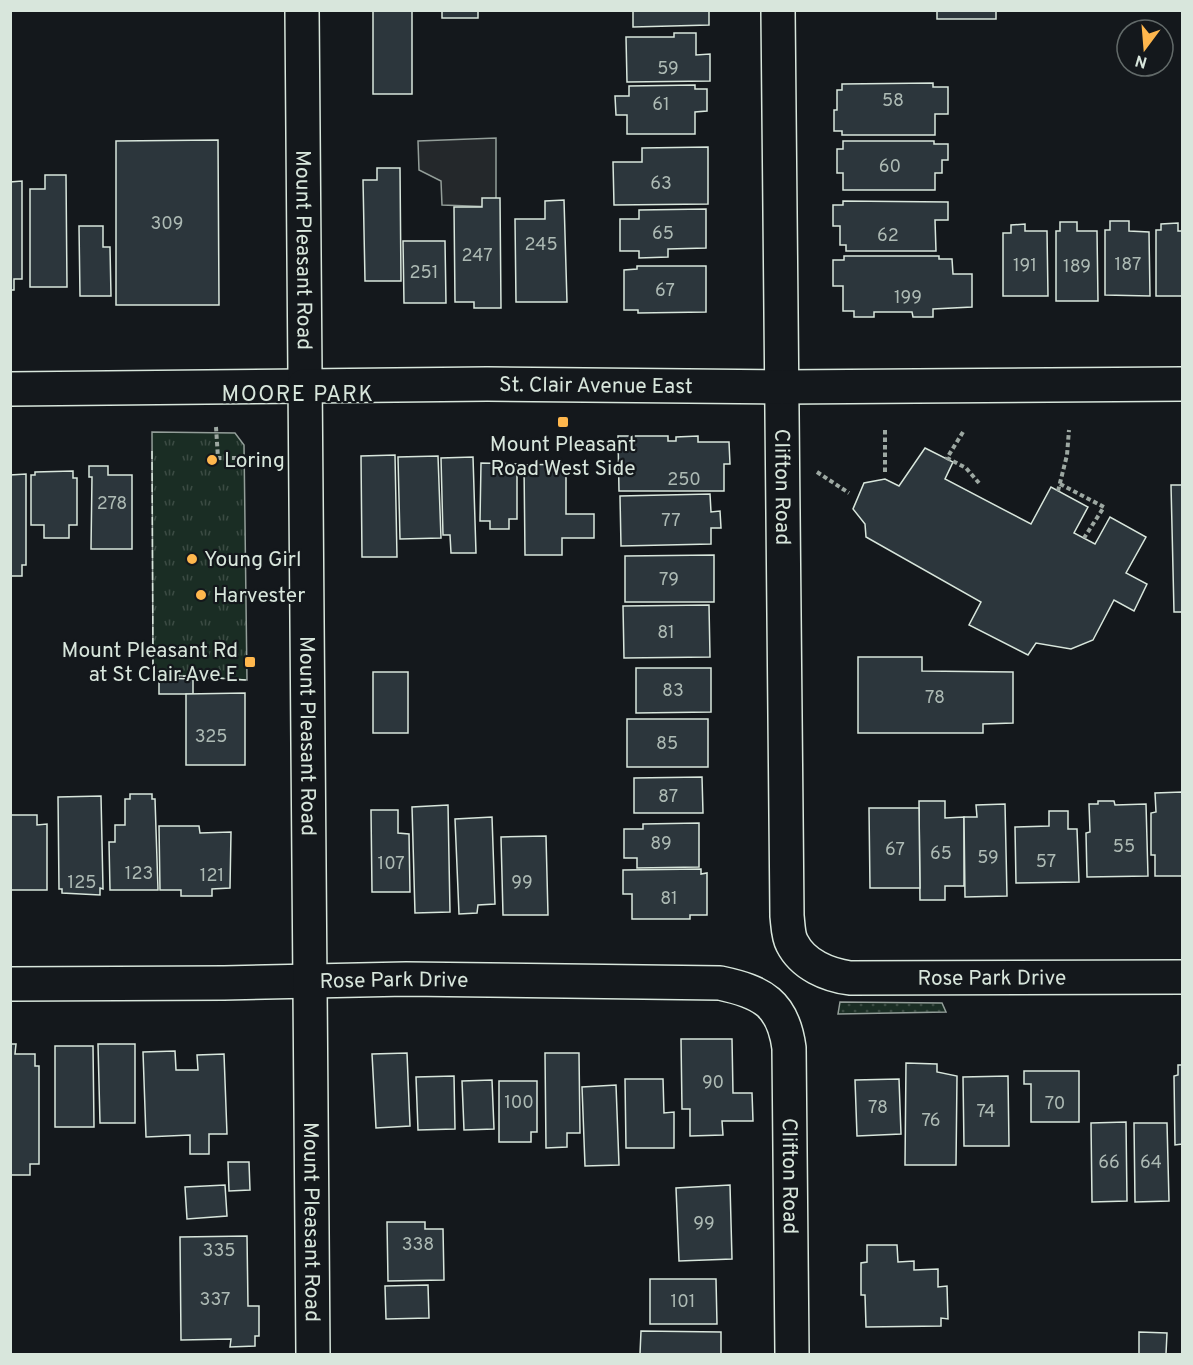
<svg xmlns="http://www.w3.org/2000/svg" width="1193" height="1365" viewBox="0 0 1193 1365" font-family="Overpass,sans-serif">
<defs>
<pattern id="grass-dots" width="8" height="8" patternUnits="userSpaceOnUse" patternTransform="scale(1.5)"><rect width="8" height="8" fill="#1a2d24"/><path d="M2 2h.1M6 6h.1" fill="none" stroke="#3b4b43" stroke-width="1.8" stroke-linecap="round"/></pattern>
<pattern id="park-tufts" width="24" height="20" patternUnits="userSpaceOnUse" patternTransform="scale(1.5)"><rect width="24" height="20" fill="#1a2d24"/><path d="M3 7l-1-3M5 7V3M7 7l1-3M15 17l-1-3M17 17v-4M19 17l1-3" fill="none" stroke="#3b4b43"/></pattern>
</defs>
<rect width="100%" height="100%" fill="#14181c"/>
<path fill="url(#grass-dots)" stroke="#939e99" stroke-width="1.5" d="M840,1002L942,1003L946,1012L838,1014Z"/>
<path fill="url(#park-tufts)" stroke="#939e99" stroke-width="1.5" d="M152,432L235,433L244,445L247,680L153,674Z"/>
<path fill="#24282b" stroke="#939e99" stroke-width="1.5" d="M496,138V207L442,205L441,181L419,170L418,141Z"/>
<g fill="#2c363c" stroke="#d8e6dc" stroke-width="1.5">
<rect x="373" y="10" width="39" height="84"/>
<rect x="442" y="10" width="36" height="8"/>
<path d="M626,10H709V25L633,27V11Z"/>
<rect x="937" y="10" width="59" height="9"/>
<path d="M674,33H696V55L710,54V81L627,82L626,37H674Z"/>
<path d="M933,83V87H948V114H935V135H842V131H834V110H837V90H842V84Z"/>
<path d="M695,85V89H707V111L695,112V134H627V115H616L615,96H629V86Z"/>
<path d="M218,140L219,305H116V141Z"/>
<path d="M843,141H934V144H948V160H942V173H935V190H843V173H837V149H843Z"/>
<path d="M708,147V204L614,205L613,162H642V148Z"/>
<path d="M377,168H400L401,281H365L363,180H377Z"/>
<path d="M45,175H66L67,287H30V189H45Z"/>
<path d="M22,181V279H14V290H10V182Z"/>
<path d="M482,198H500L501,308H474V302H455L454,207H482Z"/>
<path d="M564,200L567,302H516L515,219H545V201Z"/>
<path d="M843,201L948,202V220H935L936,251H846V245H840V226H833V205H843Z"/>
<path d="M706,209V248L668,249V257L639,258V251H620V219H639V210Z"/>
<path d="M1110,221H1129V231L1149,232L1150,296L1105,295V230H1110Z"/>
<path d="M1060,222H1077V231H1097L1098,301H1056V231H1060Z"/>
<path d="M1178,223V231H1182V296H1156V230H1161V224Z"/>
<path d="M1025,224V231H1047L1048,296H1003V233H1011V225Z"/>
<path d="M79,226H103V247H110L111,296H80Z"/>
<path d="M403,241H445L446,303H404Z"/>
<path d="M844,256H939V259H952L953,274H972V307L933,309V317H913L912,312H874V317H854V311H843V286H833V260H844Z"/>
<path d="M637,266H706V312L638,313V310H624V270L637,269Z"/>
<path d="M618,436H668V441H676V437L698,436V442H729L730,464H724V491H619Z"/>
<path d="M925,448L953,462L945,479L1031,524L1051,487L1088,507L1074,533L1095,544L1110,517L1146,537L1126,573L1147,584L1134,611L1114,600L1093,640L1071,649L1036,643L1028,655L969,625L981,602L866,537L865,524L853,509L864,483L885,479L899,486Z"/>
<path d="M395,455L397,557H362L361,456Z"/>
<path d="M438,456L441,538L400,539L398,457Z"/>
<path d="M473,457L476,553H451L450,535H443L441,458Z"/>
<path d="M481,463L517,464V519H509V529H490V521H480Z"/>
<path d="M566,464V514H594V538H562V555H525L524,465Z"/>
<path d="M89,466H108V475H132V549H91L92,477H89Z"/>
<path d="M73,471V478H77V525H69V538H44V525H31V475H35V472Z"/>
<path d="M26,474V565H22V576H10V475Z"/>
<path d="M1171,485H1182V612H1174Z"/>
<path d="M710,494L711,512L720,511L721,528H711V544L621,546L620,496Z"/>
<path d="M714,555V602H625V556Z"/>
<path d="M709,605L710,657L624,658L623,606Z"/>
<path d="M858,657H922V671L1013,672V723L983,724V733H858Z"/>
<path d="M636,668H711V712L636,713Z"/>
<rect x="373" y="672" width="35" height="61"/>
<path d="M159,678L193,679V694H159Z"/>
<path d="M245,693V765H186V694Z"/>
<rect x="627" y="719" width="81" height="48"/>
<path d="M702,777L703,813H634V778Z"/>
<path d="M1182,792V876H1155V855H1151V813L1156,812L1155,793Z"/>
<path d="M130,794H152V799H155L158,890H110L109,842H115V825H125V799H130Z"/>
<path d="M101,796L103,889L100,888V895L62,893V889H59L58,797Z"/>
<path d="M919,801H945V818L964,817V886H945V900H920Z"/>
<path d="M1098,801H1114L1115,805L1146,804L1148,876L1087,877L1086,833L1090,832L1089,804H1098Z"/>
<path d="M1005,804L1007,896L965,897L964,817H977L976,805Z"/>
<path d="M448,805L450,912L415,913L412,807Z"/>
<path d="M869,808H919L920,888H870Z"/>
<path d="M371,810H398V833L409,834L410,892H372Z"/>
<path d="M1049,811H1068V829H1077L1079,882L1016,883L1015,827L1049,826Z"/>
<path d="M10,815H37V825L47,824V890H10Z"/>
<path d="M492,817L495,904L478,905L477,913L459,914L455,819Z"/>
<path d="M699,823V867L637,868V858H624V829H643V824Z"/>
<path d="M159,826H199L200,833L231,832L230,888L212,889V896H181V890H160Z"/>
<path d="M546,836L548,915H503L501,837Z"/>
<path d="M701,869V874L707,873V915H690V919H632V894H623V870Z"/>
<path d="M681,1039H732L733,1093H752L753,1121H722L723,1135L690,1136V1109H682Z"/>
<path d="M10,1044H16L15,1054H35V1066H39V1164H30V1175H10Z"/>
<path d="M98,1044H135V1123H100Z"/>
<path d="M55,1046H93L94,1127H55Z"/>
<path d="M175,1051L176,1070H198L197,1055L224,1054L227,1134H209V1154H190V1135L146,1137L143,1052Z"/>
<path d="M407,1053L410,1126L376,1128L372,1054Z"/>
<path d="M545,1053H579L580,1133H567V1147L546,1148Z"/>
<path d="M906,1063L937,1064V1072L957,1076L956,1165H905Z"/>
<path d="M1178,1065H1182V1144L1175,1145L1174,1076L1178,1075Z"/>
<path d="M1024,1071H1079V1122H1031V1084H1024Z"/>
<path d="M454,1076L455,1129L418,1130L416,1077Z"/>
<path d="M1008,1076L1009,1146H964L963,1077Z"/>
<path d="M625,1079H663L664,1113L674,1112V1148H626Z"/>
<path d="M899,1079L901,1134L857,1136L855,1080Z"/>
<path d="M492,1080L494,1129L464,1130L462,1081Z"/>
<path d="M499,1081H537V1132H531V1142H499Z"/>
<path d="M616,1085L619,1165L585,1166L582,1087Z"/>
<path d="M1126,1122L1127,1201L1092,1202L1091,1123Z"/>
<path d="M1134,1123H1167L1169,1201L1135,1202Z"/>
<path d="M228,1162H249L250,1190L229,1191Z"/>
<path d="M225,1185L227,1216L187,1219L185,1187Z"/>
<path d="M730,1185L732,1259L679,1261L676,1188Z"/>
<path d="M387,1222H425V1229H443L444,1280L388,1281Z"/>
<path d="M247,1236L248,1306H259V1336H255V1346L230,1347L231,1339L181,1340L180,1237Z"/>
<path d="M867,1245H897L898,1262L914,1261V1270L938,1269V1287L947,1286L948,1319L941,1318V1326L866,1327L865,1295H861V1263L867,1262Z"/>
<path d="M650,1279H716L717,1324H650Z"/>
<path d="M428,1285L429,1318L386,1319L385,1286Z"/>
<path d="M641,1331L721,1332V1354H640Z"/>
<path d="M1139,1332L1167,1333L1166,1354H1139Z"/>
</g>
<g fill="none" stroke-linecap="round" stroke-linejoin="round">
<defs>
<g id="street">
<path id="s1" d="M778,10L787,916C788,924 788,936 792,943C803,965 828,975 850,978L1182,977"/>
<path d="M10,389L304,386"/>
<path id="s2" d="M10,984L224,983L406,979L720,983C762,992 783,1003 789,1048L792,1354"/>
</g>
<g id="secondary">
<path id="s3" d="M302,10L313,1354"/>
<path id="s4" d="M304,386L487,384L782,387L1182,384"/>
</g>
</defs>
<use href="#street" stroke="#d8e6dc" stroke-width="36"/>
<use href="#secondary" stroke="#d8e6dc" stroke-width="36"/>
<g stroke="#9da8a2" stroke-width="4" stroke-dasharray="4.5 3" stroke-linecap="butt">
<path d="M216,427L218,458H251"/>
<path d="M963,432L947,458L966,468L979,483"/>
<path d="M817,472L849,493"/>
<path d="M885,472V430"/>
<path d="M1060,484L1104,507L1084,538"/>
<path d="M1058,491L1067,455L1069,430"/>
</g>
<use href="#street" stroke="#14181c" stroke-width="33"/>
<use href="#secondary" stroke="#14181c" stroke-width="33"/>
<path stroke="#d8e6dc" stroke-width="1.5" stroke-dasharray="8 3" stroke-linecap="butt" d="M152,451L153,674L247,680"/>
</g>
<g fill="#ffb74d" stroke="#14181c" stroke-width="2">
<rect x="557" y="416" width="12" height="12" rx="3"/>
<circle cx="212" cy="460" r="6"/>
<circle cx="192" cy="559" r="6"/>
<circle cx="201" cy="595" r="6"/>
<rect x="244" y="656" width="12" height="12" rx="3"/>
</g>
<g text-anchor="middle" stroke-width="4.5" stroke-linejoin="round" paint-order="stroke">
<g font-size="18" fill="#adbab4">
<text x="668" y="74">59</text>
<text x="893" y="106">58</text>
<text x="661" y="110">61</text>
<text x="890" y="172">60</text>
<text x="661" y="189">63</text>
<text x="167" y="229">309</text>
<text x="663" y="239">65</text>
<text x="888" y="241">62</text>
<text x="541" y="250">245</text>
<text x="477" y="261">247</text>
<text x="1128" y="270">187</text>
<text x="1025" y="271">191</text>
<text x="1077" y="272">189</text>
<text x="424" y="278">251</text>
<text x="665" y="296">67</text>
<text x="908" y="303">199</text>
<text x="684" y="485">250</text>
<text x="112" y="509">278</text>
<text x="671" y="526">77</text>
<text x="669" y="585">79</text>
<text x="666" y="638">81</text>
<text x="673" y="696">83</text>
<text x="935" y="703">78</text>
<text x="211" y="742">325</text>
<text x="667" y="749">85</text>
<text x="668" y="802">87</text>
<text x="661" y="849">89</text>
<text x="1124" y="852">55</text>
<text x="895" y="855">67</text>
<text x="941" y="859">65</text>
<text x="988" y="863">59</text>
<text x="1046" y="867">57</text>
<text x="391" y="869">107</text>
<text x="139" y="879">123</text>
<text x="212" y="881">121</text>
<text x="82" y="888">125</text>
<text x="522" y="888">99</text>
<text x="669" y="904">81</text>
<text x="713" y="1088">90</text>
<text x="519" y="1108">100</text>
<text x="1055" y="1109">70</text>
<text x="878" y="1113">78</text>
<text x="986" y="1117">74</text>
<text x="931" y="1126">76</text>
<text x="1109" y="1168">66</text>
<text x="1151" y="1168">64</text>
<text x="704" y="1229">99</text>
<text x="418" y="1250">338</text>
<text x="219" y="1256">335</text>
<text x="215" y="1305">337</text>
<text x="683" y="1307">101</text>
</g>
<g font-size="21" fill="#d8e6dc" stroke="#14181c">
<text dy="7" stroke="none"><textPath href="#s3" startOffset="240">Mount Pleasant Road</textPath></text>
<text dy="7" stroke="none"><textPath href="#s4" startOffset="292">St. Clair Avenue East</textPath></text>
<text dy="7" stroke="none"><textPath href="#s1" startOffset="477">Clifton Road</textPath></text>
<text dy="7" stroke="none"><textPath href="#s3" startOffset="726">Mount Pleasant Road</textPath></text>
<text dy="7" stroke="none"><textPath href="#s1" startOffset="1146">Rose Park Drive</textPath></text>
<text dy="7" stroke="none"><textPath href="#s2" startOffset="384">Rose Park Drive</textPath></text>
<text dy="7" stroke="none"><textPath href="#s2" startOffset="942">Clifton Road</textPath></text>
<text dy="7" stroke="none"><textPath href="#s3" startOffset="1212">Mount Pleasant Road</textPath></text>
</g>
<g font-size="21" fill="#d8e6dc" stroke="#14181c" text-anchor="start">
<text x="563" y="451" text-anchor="middle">Mount Pleasant<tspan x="563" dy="24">Road West Side</tspan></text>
<text x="224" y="467">Loring</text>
<text x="204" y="566">Young Girl</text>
<text x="213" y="602">Harvester</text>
<text x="238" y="657" text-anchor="end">Mount Pleasant Rd<tspan x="238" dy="24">at St Clair Ave E</tspan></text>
</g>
<g font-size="22" letter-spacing="1.5" fill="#d8e6dc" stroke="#14181c">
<text x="298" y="401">MOORE PARK</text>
</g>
</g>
<rect width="1193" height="1365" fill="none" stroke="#d8e6dc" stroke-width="24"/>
<g transform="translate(1145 48) rotate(196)"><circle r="28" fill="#14181c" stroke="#626a69" stroke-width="1.5"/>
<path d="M0-4.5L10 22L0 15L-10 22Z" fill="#ffb74d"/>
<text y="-9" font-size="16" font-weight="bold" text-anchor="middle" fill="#d8e6dc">N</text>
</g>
</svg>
